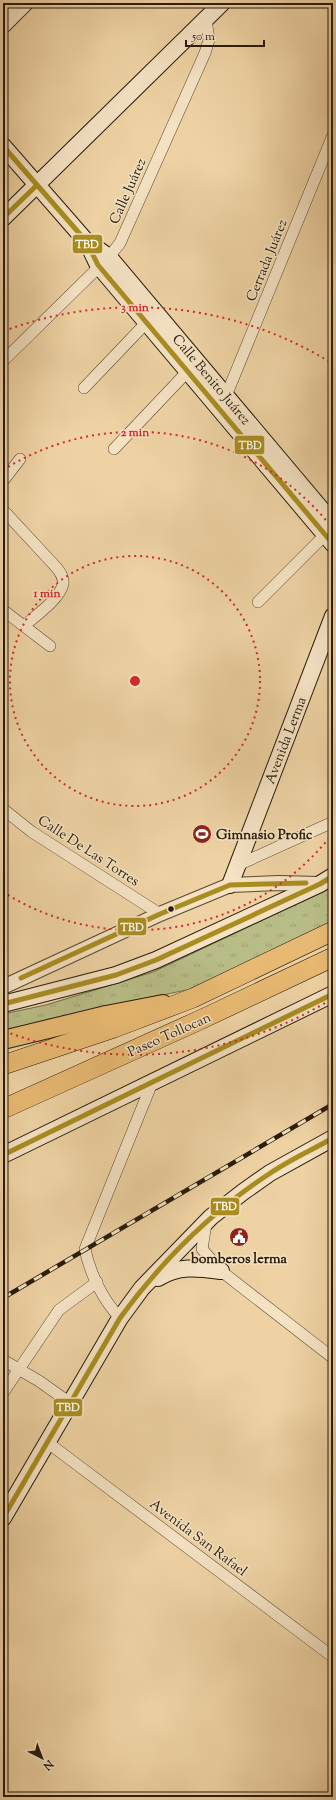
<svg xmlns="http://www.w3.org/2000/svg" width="336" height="1800" viewBox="0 0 336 1800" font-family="'Sorts Mill Goudy',serif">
<defs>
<pattern id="park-tufts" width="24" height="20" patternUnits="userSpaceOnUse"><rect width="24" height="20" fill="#b8bc86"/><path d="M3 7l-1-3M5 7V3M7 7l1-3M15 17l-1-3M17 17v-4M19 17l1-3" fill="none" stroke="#9ea172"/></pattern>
</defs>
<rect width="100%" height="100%" fill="#eed2a3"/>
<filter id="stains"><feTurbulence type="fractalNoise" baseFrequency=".005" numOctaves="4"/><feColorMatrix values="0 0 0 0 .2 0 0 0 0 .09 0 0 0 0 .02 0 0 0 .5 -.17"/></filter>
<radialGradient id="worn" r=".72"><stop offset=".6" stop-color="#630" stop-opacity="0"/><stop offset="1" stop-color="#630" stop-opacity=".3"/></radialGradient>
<path fill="url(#park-tufts)" stroke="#706c48" d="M333,887V921L191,989L49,1019L3,1032V1014L46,1005L153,972Z"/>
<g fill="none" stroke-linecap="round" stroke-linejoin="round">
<defs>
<g id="minor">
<path d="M3,361L109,257L120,243L205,53L209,40L206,19"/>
<path d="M84,388L147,322"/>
<path d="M226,396L333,135"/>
<path d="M114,449L188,371"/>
<path d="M3,481L20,459"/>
<path d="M3,510L56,567C60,572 64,577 63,584C60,599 35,616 24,626"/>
<path d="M258,602L325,535"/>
<path d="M3,610L50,646"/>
<path d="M3,809L32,832L160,914"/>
<path d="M238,865L333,822"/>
<path d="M206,1224L202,1249L221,1271L333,1358"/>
<path d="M120,1318C103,1300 90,1274 85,1249L152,1083"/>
<path d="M3,1360L39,1381L70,1403"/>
<path d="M3,1393L59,1310L97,1282"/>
<path d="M47,1442L333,1657"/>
</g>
<path id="tertiary" d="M3,987L160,914L230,885L278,883L320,884"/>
<g id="secondary">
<path d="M3,25L25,3"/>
<path d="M3,146L86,241L109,257L333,523"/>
<path d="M3,218L222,3"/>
<path d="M87,242L98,265L333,544"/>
<path d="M230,885L333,616"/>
<path d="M3,1004L116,975L156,960L320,884L333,876"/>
<path d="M3,1155L333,994"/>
<path d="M158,1278C179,1265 198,1268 221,1271"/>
<path d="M3,1518L120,1318L142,1288L211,1217L243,1192L270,1173L333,1138"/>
</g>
<path id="primary" d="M3,1040L106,1015L163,1004"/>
<g id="trunk">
<path d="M3,1065L114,1028L193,998L333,931"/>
<path d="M3,1109L200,1020L333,957"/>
</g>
</defs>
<use href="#minor" stroke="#5a4930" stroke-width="12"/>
<use href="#tertiary" stroke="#5a4930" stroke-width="16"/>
<use href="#secondary" stroke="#281b0a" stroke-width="18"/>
<use href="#primary" stroke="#281b0a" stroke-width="20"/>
<use href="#trunk" stroke="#281b0a" stroke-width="20"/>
<use href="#minor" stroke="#f4e2c3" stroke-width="11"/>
<use href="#tertiary" stroke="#f4e2c3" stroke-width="14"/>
<use href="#secondary" stroke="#f4e2c3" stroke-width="16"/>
<use href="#primary" stroke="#e7b972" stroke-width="18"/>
<use href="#trunk" stroke="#e7b972" stroke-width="19"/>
<defs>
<path id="rail" d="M3,1298L333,1104"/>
</defs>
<use href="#rail" stroke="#281b0a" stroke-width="4.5"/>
<use href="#rail" stroke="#f4e2c3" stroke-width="3" stroke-dasharray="9" stroke-linecap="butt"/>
<defs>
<g id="bus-1">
<path d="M3,146L86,241L98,265L333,544"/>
<path d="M3,218L37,185"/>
<path d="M21,978L160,914L230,885L306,883"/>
<path d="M3,1004L116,975L156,960L320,884L333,876"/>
<path d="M3,1155L333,994"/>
<path d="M3,1518L120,1318C161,1262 211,1212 269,1174C289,1160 312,1150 333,1138"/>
</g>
</defs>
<use href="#bus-1" stroke="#f4e2c3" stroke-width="8"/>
<use href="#bus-1" stroke="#a98d20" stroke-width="5"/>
</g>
<g fill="none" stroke="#d62828" stroke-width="2" stroke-dasharray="2 4">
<circle cx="135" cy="681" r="125"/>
<path d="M333 833A249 249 0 0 1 3 892M3 470A249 249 0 0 1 333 529"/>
<path d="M330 1000A374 374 0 0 1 4 1031M4 331A374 374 0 0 1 330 362"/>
</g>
<defs>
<symbol id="stadium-disc" viewBox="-11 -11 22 22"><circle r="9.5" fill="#8f2418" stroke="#f4e2c3"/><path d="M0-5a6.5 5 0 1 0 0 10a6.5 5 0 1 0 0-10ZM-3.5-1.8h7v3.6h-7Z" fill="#fff"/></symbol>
<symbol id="civic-disc" viewBox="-11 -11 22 22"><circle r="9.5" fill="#8f2418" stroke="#f4e2c3"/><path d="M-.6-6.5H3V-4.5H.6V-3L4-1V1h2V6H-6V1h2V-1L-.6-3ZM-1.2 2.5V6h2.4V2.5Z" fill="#fff"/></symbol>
</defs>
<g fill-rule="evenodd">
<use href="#stadium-disc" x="191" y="823" width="22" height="22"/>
<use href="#civic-disc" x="228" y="1226" width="22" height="22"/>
</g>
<circle fill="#281b0a" stroke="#f4e2c3" stroke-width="1.5" cx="171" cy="909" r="3.5"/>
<g text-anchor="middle" stroke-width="3" stroke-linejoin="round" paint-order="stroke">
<g font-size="14" fill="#281b0a" stroke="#f4e2c3">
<text transform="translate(127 191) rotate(-66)" y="5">Calle Juárez</text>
<text transform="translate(266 260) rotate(-68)" y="5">Cerrada Juárez</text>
<text transform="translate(212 379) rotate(50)" y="5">Calle Benito Juárez</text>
<text transform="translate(285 740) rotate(-69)" y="5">Avenida Lerma</text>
<text transform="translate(89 850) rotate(33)" y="5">Calle De Las Torres</text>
<text transform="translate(169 1034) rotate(-24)" y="5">Paseo Tollocan</text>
<text transform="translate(199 1537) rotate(37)" y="5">Avenida San Rafael</text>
</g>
<g font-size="14" font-weight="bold" fill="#281b0a" stroke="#f4e2c3" text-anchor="start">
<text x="216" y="839">Gimnasio Profic</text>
<text x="239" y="1263" text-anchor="middle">bomberos lerma</text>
</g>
</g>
<circle cx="135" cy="681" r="6" fill="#d62828" stroke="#f4e2c3" stroke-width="2"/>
<g font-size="12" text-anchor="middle" font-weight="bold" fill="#d62828" stroke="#f4e2c3" stroke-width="3" stroke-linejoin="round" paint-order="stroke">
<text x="135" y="311">3 min</text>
<text x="135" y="436">2 min</text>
<text x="47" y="597">1 min</text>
</g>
<g stroke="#f4e2c3" stroke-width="1.5">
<rect x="72" y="234" width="31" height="20" rx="4" fill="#a98d20"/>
<rect x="234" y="435" width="31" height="20" rx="4" fill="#a98d20"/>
<rect x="117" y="917" width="30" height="19" rx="4" fill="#a98d20"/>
<rect x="210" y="1197" width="30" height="19" rx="4" fill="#a98d20"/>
<rect x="53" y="1398" width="30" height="19" rx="4" fill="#a98d20"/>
</g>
<g font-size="11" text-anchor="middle" font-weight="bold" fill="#fff">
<text x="87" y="248">TBD</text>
<text x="250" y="449">TBD</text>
<text x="132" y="931">TBD</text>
<text x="225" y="1210">TBD</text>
<text x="68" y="1411">TBD</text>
</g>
<rect width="336" height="1800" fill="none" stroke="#eed2a3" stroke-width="16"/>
<rect x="4" y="4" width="328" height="1792" fill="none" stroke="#281b0a" stroke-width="2"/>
<rect x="8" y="8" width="320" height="1784" fill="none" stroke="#281b0a"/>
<g transform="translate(42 1758) rotate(138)" stroke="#f4e2c3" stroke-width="3" paint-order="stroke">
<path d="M0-3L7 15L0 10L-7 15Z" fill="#281b0a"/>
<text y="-6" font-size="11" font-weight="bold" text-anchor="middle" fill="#281b0a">N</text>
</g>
<path d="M186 40v6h78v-6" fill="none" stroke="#281b0a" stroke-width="2"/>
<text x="192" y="40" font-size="12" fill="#281b0a" stroke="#f4e2c3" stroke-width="3" paint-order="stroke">50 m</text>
<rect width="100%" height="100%" filter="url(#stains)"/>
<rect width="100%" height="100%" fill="url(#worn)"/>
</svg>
